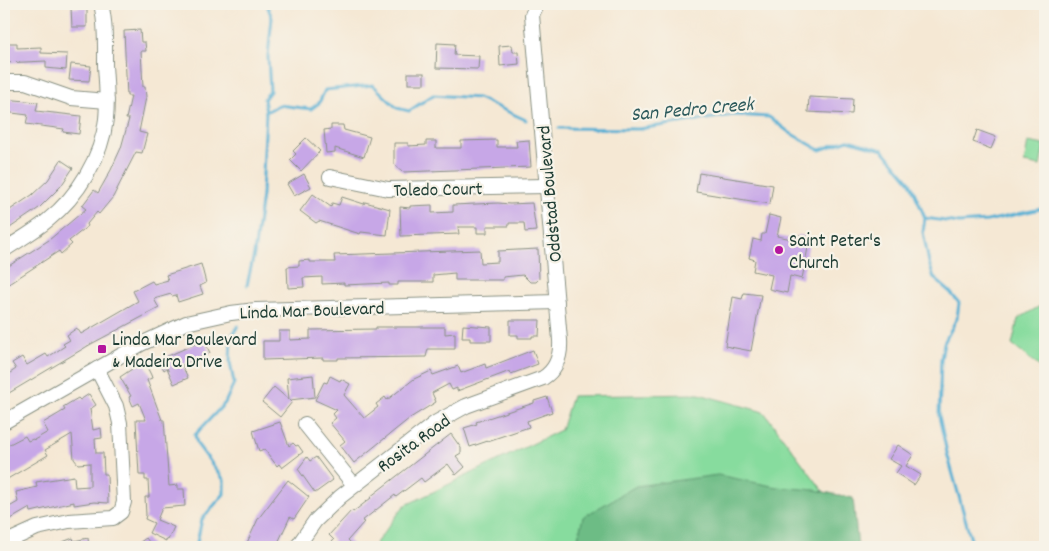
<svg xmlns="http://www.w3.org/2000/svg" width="1049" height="551" viewBox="0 0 1049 551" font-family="Dekko,sans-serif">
<rect width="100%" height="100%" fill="#f7f3e8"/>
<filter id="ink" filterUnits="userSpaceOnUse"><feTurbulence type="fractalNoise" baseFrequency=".02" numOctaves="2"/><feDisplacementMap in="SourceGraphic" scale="10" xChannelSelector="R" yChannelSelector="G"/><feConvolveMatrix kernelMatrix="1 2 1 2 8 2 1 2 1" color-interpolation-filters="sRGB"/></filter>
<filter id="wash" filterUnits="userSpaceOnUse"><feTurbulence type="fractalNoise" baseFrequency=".0096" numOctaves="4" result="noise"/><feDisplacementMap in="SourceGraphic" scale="20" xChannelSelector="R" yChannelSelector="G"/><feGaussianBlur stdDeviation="1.12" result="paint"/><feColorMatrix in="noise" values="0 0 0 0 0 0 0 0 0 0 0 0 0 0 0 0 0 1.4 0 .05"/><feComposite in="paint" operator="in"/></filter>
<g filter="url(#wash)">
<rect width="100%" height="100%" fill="#f5e8d4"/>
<g fill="#87dc9e" stroke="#538c69">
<path d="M1028,142L1044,145L1040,166L1024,163Z"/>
<path d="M1045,303V371L1012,345L1018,319Z"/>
<path d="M699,394L764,412L824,492L777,487L583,517L576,547H373L404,506L561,430L572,396Z"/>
</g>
<path fill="#6dbc85" stroke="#467c5c" d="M718,475L777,487L815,490L853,498L858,547H576L583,517L636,486Z"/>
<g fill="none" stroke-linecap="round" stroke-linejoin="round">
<g stroke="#57b0d4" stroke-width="3">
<path d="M266,112L264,99L270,91L268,56L272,18L267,5"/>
<path d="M559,128L638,129L734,115L769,117L790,133L820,150L848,140L883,150L910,182L925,218"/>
<path d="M925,218L923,232L929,263L934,278L950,292L959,303L957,318L944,343L941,359L939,416L947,453L973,547"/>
<path d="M925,218L959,223L987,221L1045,208"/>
<path d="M247,285L254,254L262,195L266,112L279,105L311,109L319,103L325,90L373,85L397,108L409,111L433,95L478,98L526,120"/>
<path d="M196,547L202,519L224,494V480L197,444L195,435L225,403L234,383L230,362L231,337L238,326"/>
</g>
</g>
<g id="blocks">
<g fill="#c7a7e7">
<path d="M87,7V27H72L71,8Z"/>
<path d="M140,30L141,42H145L146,51H141L143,87H145L146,97L139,132L147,134L142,153L136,152L113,197L99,214L97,212L87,224L88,226L69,241L72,244L61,254L59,251L4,287V269L49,240L86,209L82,206L94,190L98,193L111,170L121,148L129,119H126L131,96H127L124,31Z"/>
<path d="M4,43H17V48L41,47V53L67,54L66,70L46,68V61L4,63Z"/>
<path d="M437,43L455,44L454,55L479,56L478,69L436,68Z"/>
<path d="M512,45L513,52H518L519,64L500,66L499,46Z"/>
<path d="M71,64L91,66L89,81L69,80Z"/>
<rect x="408" y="73" width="16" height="11"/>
<path d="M809,97L853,99L852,114L808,112Z"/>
<path d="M4,99L38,102L36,111L81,116L79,134L63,132L64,129L26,124L28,115L4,112Z"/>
<path d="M331,125H343L344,130L370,137L364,157L335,148V152L326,153L324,130L331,129Z"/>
<path d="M977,130L996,137L991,149L973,142Z"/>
<path d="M306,138L320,151L301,171L290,160L296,154L293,151Z"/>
<path d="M497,140V147H517L516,141L529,140L531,167L403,172L394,164V143H408V146L426,145V141H436V148H461V141Z"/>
<path d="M61,160L73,168L61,186L39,208L4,232V214L32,195L48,180Z"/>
<path d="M699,173L773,185L770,204L696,192Z"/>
<path d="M304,174L311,187L294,196L287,184Z"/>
<path d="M313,194L331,207L332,203L339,205L342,197L364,204L365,202L390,209L387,235L361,232L360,234L319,221L316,223L300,211Z"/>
<path d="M498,203L510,204L532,203L536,231L525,232L524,223H509V226H487V233H477V227H458L459,234L401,236L400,207L410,208V206L432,205V213L453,212V205Z"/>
<path d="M769,215L781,218L777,236L797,240L798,235L810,237L802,279L790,276L787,293L769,289L772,275L753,271L755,260L749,258L753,239L761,241L762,234H765Z"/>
<path d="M538,249L539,279L536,282H530L523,275L503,277V280H455V273L433,275V282H398V285H389V283L344,285V283L322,284V277L303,278L304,287L288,288L287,267L299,266V261L310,260V262H335L334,255L480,250L481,263L498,262V251Z"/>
<path d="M201,264L206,283L200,286L203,294L178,302L176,295L172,296L171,294L154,299L159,308L91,344L4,396V377L16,369L12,363L22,357L27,365L46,354L48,357L65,346L63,344L70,340L67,335L77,328L81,334L138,301L133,291L152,281L154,284L168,280L166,275Z"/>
<path d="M744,293L761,295L751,351L725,346L733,297L742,299Z"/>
<path d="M510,320H540L539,336H532V338H518V335H510Z"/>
<path d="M463,325L491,327V341H470V338H462Z"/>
<path d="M376,327H445V334L455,333V349H428L426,357L338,358V360H323V358L263,360V341H279V331H290V340L310,339V330L376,329Z"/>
<path d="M204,340L210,353L182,365L188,378L174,384L167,368L164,370L159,360Z"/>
<path d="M533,350L538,364L511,374L510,371L457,391V388L452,390L449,384L432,393L436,402L410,418L354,463L340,445L345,441L330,423L336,418L333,414L337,410L315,400L324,382L327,383L330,376L340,381L341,379L350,384L344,395L364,418L378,407L376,404L385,397L387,400L414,379L431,371L433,375L458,366L461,373L485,364L486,368Z"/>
<path d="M144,361L151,375L152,378L147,380L162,420H164L169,486L178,485V489H184L185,506L162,508L157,520L174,527L168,540L166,539V541L149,533L154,523L145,519L146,515L145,497H149L148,480H145V475H139L136,420H146L139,403L133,406L129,397L131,396L120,377Z"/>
<path d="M313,375L315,397L290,400L292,402L280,417L262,402L274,387L289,400L287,378Z"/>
<path d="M89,394L96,405L90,409L93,430L101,428L102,438L95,439L96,453H103L104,474H107L108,503L94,502L74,505V502L31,512L30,508L4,523V510L18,502L16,492L37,487L36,482L74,476L75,487L90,486V463L78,464L74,459L72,434L45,450L48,455L4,481V447L25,436L28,441L33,439L34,440L48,432L43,423L65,410L63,407L78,398L80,400Z"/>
<path d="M547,397L552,412L527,421L529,427L470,447L464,428L477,424L476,422L534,403V401Z"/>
<path d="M280,422L289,446L293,443L296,446L298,445L303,452L282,468L279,464L277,466L264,449L259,451L253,431Z"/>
<path d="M451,434L461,448V453L456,456L465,467L456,475L448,464L424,482L421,478L396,497L395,495L362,521L364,522L348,540L355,547H326L334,540L329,535L352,510L353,512L371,498L370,497Z"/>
<path d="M898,445L913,455L906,466L921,475L914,485L896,473L901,466L889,459Z"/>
<path d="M307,457L310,461L316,457L333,480L315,493L298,469Z"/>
<path d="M288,480L309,497L294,519L290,517L276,547H245L258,519Z"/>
<path d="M73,538L74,541L88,538L89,547H60V543Z"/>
<path d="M146,538L153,547H133Z"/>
</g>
</g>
</g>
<g filter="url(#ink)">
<use href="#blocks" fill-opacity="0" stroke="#8a9284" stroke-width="1"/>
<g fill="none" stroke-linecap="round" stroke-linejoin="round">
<defs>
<g id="minor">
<path d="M4,82H25L71,98L107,101"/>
<path d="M330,177L388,189L547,186"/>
<path d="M4,250C19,240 35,231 48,220C78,196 102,157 106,119C108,101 106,83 105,65C105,45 106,23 101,4"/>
<path d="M4,422L141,344L186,323L231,313L256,310L557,302"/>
<path d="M305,424L354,485"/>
<path d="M4,543L37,528L69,521L113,518L121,512L124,502L120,423L116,406L97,369"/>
<path d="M297,547L315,521L340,497L435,423L466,406L543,378C557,369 561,356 560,340L532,15L537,4"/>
</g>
</defs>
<use href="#minor" stroke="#8a9284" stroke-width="16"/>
<use href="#minor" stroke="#fff" stroke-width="14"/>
</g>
</g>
<g fill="#b5179e" stroke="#f7f3e8" stroke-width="2">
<circle cx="779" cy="250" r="5"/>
<rect x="97" y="344" width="10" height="10" rx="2.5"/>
</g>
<g text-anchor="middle" stroke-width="4.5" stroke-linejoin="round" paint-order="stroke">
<g font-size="19" fill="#1f3d34" stroke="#f7f3e8">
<text transform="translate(438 188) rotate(-1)" y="7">Toledo Court</text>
<text transform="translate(548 194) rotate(-95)" y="7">Oddstad Boulevard</text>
<text transform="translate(312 309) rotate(-2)" y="7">Linda Mar Boulevard</text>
<text transform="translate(413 442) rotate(-36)" y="7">Rosita Road</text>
</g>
<g font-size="19" fill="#1f3d34" stroke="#f7f3e8" text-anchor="start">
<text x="789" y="246">Saint Peter's<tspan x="789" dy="22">Church</tspan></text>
<text x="112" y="345">Linda Mar Boulevard<tspan x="112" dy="22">&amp; Madeira Drive</tspan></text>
</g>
<g font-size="20" font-style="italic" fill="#2d5a5c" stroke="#f7f3e8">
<text transform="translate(692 108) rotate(-5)" y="7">San Pedro Creek</text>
</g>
</g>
<rect width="1049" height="551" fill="none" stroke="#f7f3e8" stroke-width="20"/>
</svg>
